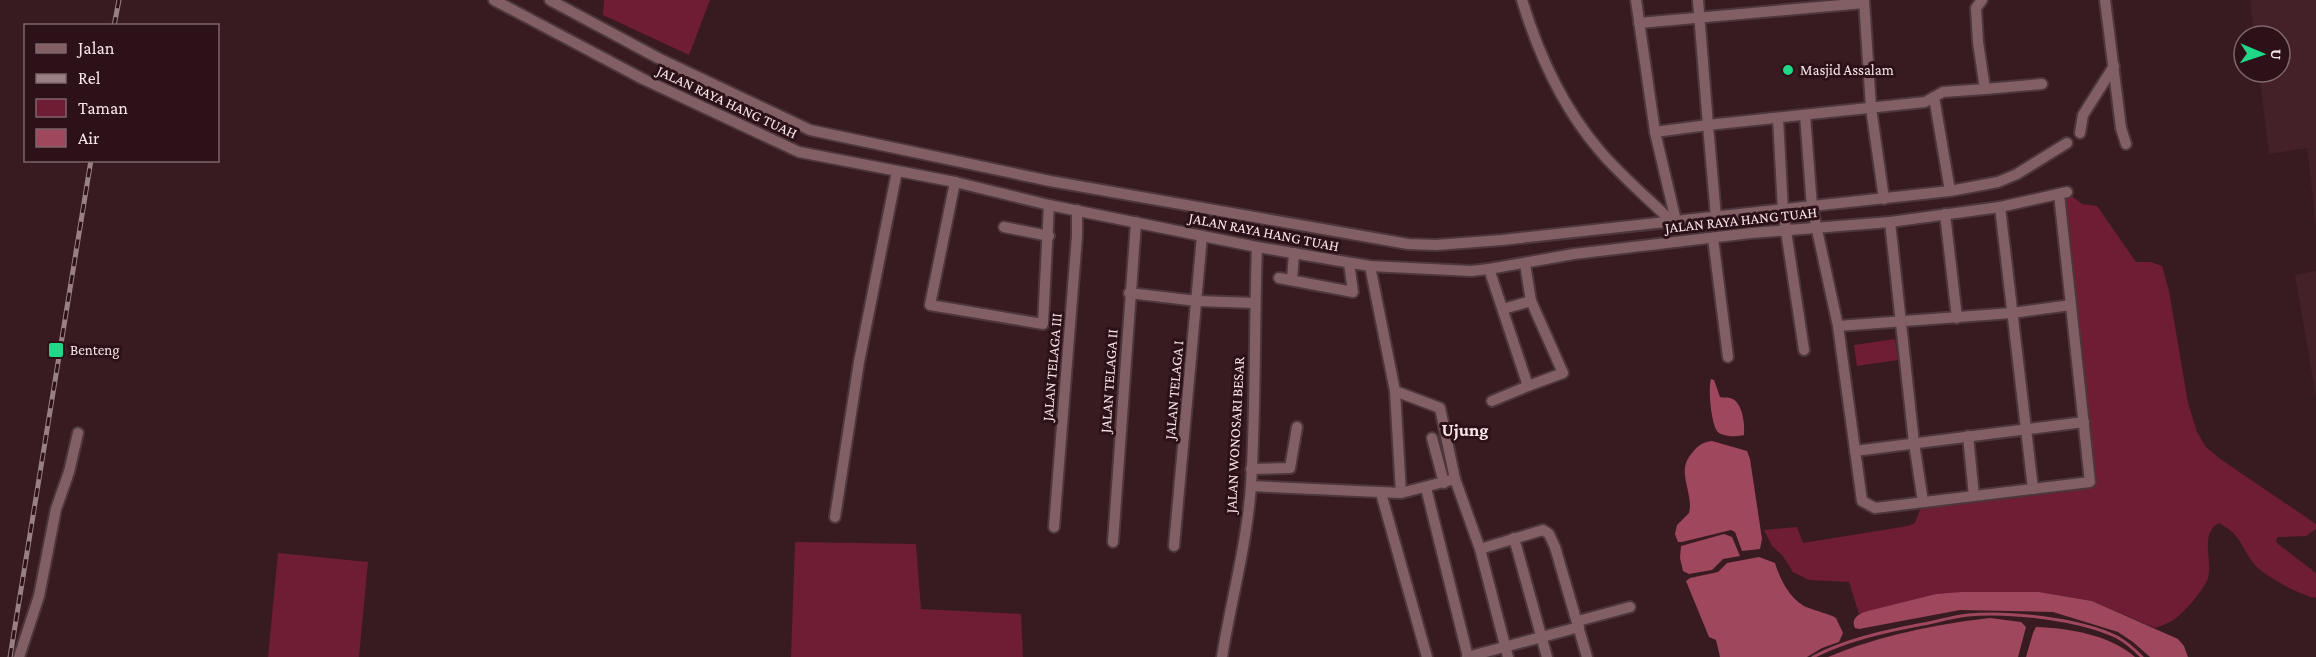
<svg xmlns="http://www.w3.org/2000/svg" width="2316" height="657" viewBox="0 0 2316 657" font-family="'Crimson Pro',serif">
<rect width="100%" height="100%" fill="#371b21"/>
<g fill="#442128">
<path d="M2250,0H2316V227L2307,148L2269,154L2259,72H2280V36H2254Z"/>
<path d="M2316,271V397L2295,275Z"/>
</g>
<g fill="#6f1c35">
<path d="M604,0H710L689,55L603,15Z"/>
<path d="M2067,192L2082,204L2097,206L2136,262H2151L2162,266L2169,291L2188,403L2197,432L2206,447L2219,458L2316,524V529L2306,536L2278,537L2276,540L2277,543L2316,573V598C2302,596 2264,576 2255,565C2240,547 2243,536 2219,523C2199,534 2213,560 2208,578C2205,589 2182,615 2172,621C2167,624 2160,626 2155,628L2092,601L2039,592L1936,594L1859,614L1849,582L1809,580L1793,572L1782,555L1772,546L1764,530L1797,527L1803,543L1908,526L1915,523L1923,502L2090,482L2059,194Z"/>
<path d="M1895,339L1898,360L1857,366L1854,345Z"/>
<path d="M795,542L916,544L921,609L1021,614L1023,657H791Z"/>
<path d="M278,553L368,562L359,657H268Z"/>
</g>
<g fill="#9f475d">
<path d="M1711,379L1714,380L1720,397C1723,398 1727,397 1730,398C1743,401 1745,425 1744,435C1738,437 1721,437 1717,431C1711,422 1708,388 1711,379Z"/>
<path d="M1712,441L1747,451L1750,459L1762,539L1760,549L1742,551L1735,532L1731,530L1682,542H1678L1675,534L1677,525L1689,513L1690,507C1690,486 1677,470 1692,453C1698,445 1703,442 1712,441Z"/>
<path d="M1724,534L1732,537L1740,556L1723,559L1712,570L1689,574L1683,571L1680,558L1681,546Z"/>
<path d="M1759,557L1775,563C1780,579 1791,602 1809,608C1818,612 1828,613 1836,618L1843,633L1839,642L1822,648L1807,657H1720L1716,640L1709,637L1686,581L1690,578L1718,572L1727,563Z"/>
<path d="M1962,592H2039L2092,601L2178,639L2184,646L2188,657H2150L2133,642L2118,632L2053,612L1960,610L1859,629L1855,628C1850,618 1860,613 1868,611L1936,594Z"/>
<path d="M1990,618L2021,622L2026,627L2018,657H1828C1878,636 1936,624 1990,618Z"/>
<path d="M2036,627C2069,628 2110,635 2135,657H2026L2033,633Z"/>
</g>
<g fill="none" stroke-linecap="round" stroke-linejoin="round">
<path stroke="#9f475d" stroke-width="3" d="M1813,657C1846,640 1882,632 1918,625C1935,622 1951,617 1968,615C2008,611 2080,619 2117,637C2126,642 2134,649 2142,657"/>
<defs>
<g id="minor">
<path d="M494,0L643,79L799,152L955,182L1049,205L1257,247L1370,266L1471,271L1489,269L1574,254L1751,233L1890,222L2000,207L2067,192"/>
<path d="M550,0L658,58L810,130L1050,181L1408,244L1436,245L1502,240L1950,191L1998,182L2017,174L2067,143"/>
<path d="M1522,0C1538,53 1563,108 1600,151C1621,176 1648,198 1672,222"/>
<path d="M1636,0L1655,132L1676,221"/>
<path d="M1698,0L1708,125L1925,102L1943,92L1985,89L1978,42L1976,8L1982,0"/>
<path d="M1864,0L1871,108L1884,199"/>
<path d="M2105,0L2121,128L2126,144"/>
<path d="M1639,23L1864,3"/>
<path d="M1985,89L2042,84"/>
<path d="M1934,97L1950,191"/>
<path d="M1805,115L1812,207L1838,326L1862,501L1875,508L2090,482L2059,194"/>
<path d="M1778,118L1783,211L1804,350"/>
<path d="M1655,132L1708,125L1716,217"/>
<path d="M2080,133L2083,115L2114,66"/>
<path d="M955,182L930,305L1043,324L1049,205"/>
<path d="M2000,207L2033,489"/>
<path d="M1945,214L1957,318"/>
<path d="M1890,222L1914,443L1923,502"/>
<path d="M1004,227L1049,236"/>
<path d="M1713,238L1728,357"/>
<path d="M1525,264L1531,301L1563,373L1528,386"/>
<path d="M1370,266L1395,391L1440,408L1455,479L1480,549L1508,657"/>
<path d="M1489,269L1528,386L1492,401"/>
<path d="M1279,278L1353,292L1349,263"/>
<path d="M1292,280L1294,253"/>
<path d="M1129,293L1197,301L1255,303"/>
<path d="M1503,309L1531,301"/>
<path d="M1838,326L2012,313L2071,305"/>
<path d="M1395,391L1401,493"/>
<path d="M1968,436L1974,496"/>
<path d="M1432,438L1444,483"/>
<path d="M1855,451L2084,422"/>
<path d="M1251,469L1290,468L1297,427"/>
<path d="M1251,486L1401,493L1455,479"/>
<path d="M1426,488L1468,657"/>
<path d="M1381,493L1427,657"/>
<path d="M835,517L859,362L897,171"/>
<path d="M1054,527L1077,236V210"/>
<path d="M1514,538L1547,657"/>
<path d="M1113,542L1136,222"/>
<path d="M1174,546L1202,236"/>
<path d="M1480,549L1543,530L1549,534L1555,547L1587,657"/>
<path d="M1578,621L1630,607"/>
<path d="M19,657L39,596L56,509L69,472L78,433"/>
<path d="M1222,657C1231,600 1247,544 1251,485C1256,406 1254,327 1257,247"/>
<path d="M1467,657L1579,627"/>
</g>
</defs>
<use href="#minor" stroke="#4d363c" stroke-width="14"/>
<use href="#minor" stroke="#815f65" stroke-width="10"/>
<defs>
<g id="rail">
<path d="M114,26L119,0"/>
<path d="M10,657L91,160"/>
</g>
</defs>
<use href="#rail" stroke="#988085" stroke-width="5"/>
<use href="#rail" stroke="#2c1218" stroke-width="3" stroke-dasharray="9" stroke-linecap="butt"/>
</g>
<g fill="#20d887" stroke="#2c1218" stroke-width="2">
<circle cx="1788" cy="70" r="6"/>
<rect x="48" y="342" width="16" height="16" rx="3"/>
</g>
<g text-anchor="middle" stroke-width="6" stroke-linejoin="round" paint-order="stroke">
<g font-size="15" fill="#f9e5e8" stroke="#2c1218" text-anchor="start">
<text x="1800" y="75">Masjid Assalam</text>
<text x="70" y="355">Benteng</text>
</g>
<g font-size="15" fill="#f9e5e8" stroke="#2c1218">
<text transform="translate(727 102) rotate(25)" y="5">JALAN RAYA HANG TUAH</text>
<text transform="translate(1741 220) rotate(-6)" y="5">JALAN RAYA HANG TUAH</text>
<text transform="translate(1264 232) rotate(11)" y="5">JALAN RAYA HANG TUAH</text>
<text transform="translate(1052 367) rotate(-85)" y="5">JALAN TELAGA III</text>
<text transform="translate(1109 381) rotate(-86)" y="5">JALAN TELAGA II</text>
<text transform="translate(1174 390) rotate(-85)" y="5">JALAN TELAGA I</text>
<text transform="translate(1235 435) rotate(-87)" y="5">JALAN WONOSARI BESAR</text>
</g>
<g font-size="18" font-weight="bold" fill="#f9e5e8" stroke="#2c1218">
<text x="1465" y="436">Ujung</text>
</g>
</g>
<rect x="24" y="24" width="195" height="138" fill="#2c1218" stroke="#7e666b" stroke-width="1.5"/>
<rect x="36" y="44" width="30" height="9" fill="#815f65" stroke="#7e666b" stroke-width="1.5"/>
<text x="78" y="54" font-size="18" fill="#f9e5e8">Jalan</text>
<rect x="36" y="74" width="30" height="9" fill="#988085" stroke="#7e666b" stroke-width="1.5"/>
<text x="78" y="84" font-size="18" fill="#f9e5e8">Rel</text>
<rect x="36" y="99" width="30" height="18" fill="#6f1c35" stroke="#7e666b" stroke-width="1.5"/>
<text x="78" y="114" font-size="18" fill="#f9e5e8">Taman</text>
<rect x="36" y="129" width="30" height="18" fill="#9f475d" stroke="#7e666b" stroke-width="1.5"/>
<text x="78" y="144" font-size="18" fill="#f9e5e8">Air</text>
<g transform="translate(2262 54) rotate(92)"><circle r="28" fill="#2c1218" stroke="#7e666b" stroke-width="1.5"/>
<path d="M0-4.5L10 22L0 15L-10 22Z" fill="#20d887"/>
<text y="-9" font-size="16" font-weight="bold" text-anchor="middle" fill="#f9e5e8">U</text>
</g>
</svg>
